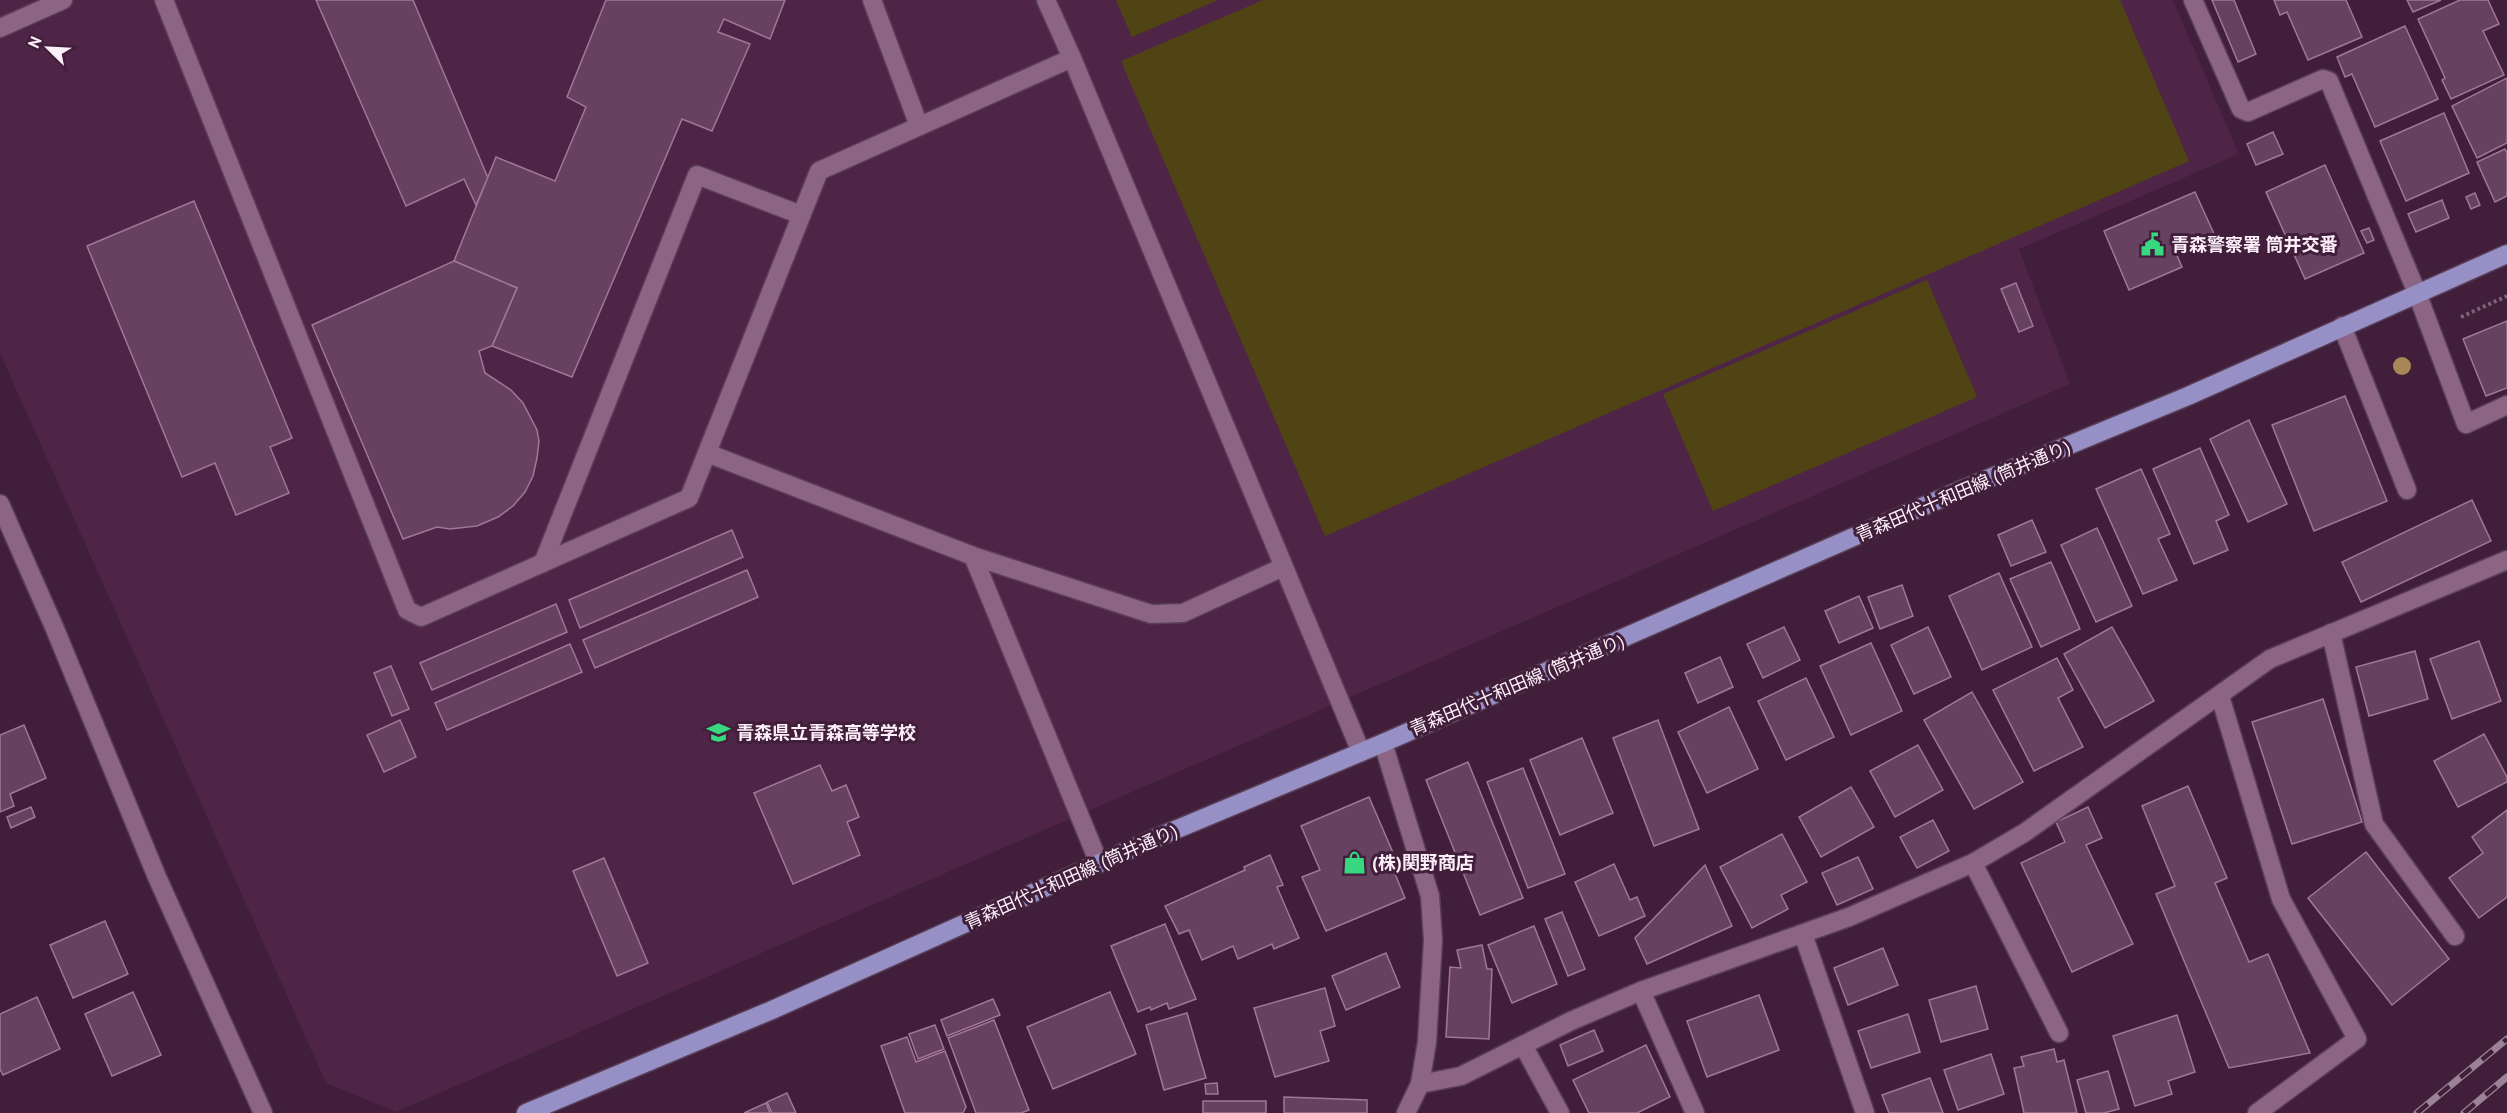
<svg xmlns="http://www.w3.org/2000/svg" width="2507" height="1113" viewBox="0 0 2507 1113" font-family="'PT Sans','Noto Sans JP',sans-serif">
<rect width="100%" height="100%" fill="#411f3b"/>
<path fill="#4e2547" d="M0,0H2173L2239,154L2019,249L2070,384L396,1112L326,1083L0,353Z"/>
<g fill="#514414">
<path d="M1116,0H1218L1132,37Z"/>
<path d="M1263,0H2120L2189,161L1325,536L1121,61Z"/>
<path d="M1927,280L1977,397L1713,511L1663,394Z"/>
</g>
<g fill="#674160" stroke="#a17798" stroke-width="1.5">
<path d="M316,0H413L488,178L476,205L464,179L406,206Z"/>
<path d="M606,0H785L770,39L724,19L718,32L750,44L712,131L682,119L572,377L492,346L517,288L454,261L496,157L555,181L586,107L567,97Z"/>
<path d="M2212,0H2234L2256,54L2238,62Z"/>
<path d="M2274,0H2346L2362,37L2308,60L2287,12L2280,15Z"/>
<path d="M2407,0H2441L2413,12Z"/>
<path d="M2460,0H2488L2499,24L2483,31L2504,75L2451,99L2442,80L2445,78L2418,19Z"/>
<path d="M2405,26L2438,99L2375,127L2352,74L2345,77L2337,57Z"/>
<path d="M2507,78V143L2477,158L2452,106Z"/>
<path d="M2444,113L2469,173L2406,201L2380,141Z"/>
<path d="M2273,132L2283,154L2256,165L2247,144Z"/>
<path d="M2505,149L2507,153V196L2495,202L2477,162Z"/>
<path d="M2325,165L2364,253L2305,279L2266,192Z"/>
<path d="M2195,192L2215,236L2176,253L2182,267L2129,290L2104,231Z"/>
<path d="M2475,193L2480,205L2471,209L2466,197Z"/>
<path d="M2442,200L2449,218L2416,232L2408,214Z"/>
<path d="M194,201L292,438L270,447L289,493L236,515L215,463L182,477L87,246Z"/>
<path d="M2369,228L2374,240L2367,243L2361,231Z"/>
<path d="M454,261L517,288L492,346L479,351L485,373L511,390L523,403L537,430L539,441L537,458L533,476L525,492L513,506L498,517L477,526L450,529L437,527L403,539L312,325Z"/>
<path d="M2016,283L2033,326L2019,332L2001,289Z"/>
<path d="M2507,321V388L2486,396L2463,339Z"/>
<path d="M2345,396L2387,501L2314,531L2272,425Z"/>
<path d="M2249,420L2287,504L2248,522L2210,439Z"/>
<path d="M2200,448L2229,515L2216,521L2228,550L2194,564L2153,469Z"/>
<path d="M2141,469L2170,534L2158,539L2177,580L2143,594L2096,489Z"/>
<path d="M2472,500L2491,541L2361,602L2342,562Z"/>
<path d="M2032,520L2046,552L2011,566L1998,535Z"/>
<path d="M2097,528L2132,606L2096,622L2061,545Z"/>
<path d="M732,530L743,557L580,628L569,600Z"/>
<path d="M2051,562L2080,629L2041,647L2010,579Z"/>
<path d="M747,570L758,597L595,668L583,640Z"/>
<path d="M1999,573L2032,647L1982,670L1949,596Z"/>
<path d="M1902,585L1913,616L1880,629L1868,597Z"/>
<path d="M1859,596L1873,628L1839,643L1825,611Z"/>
<path d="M556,604L567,632L432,690L420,663Z"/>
<path d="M1784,627L1800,660L1763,678L1747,644Z"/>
<path d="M1928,627L1951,677L1914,694L1891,645Z"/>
<path d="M2112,627L2154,701L2105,728L2064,654Z"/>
<path d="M2479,641L2501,701L2452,719L2430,659Z"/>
<path d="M1871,643L1902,711L1851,735L1820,666Z"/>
<path d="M570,644L582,672L447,730L435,703Z"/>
<path d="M2415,651L2428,699L2369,716L2356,667Z"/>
<path d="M1720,657L1733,687L1698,703L1685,673Z"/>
<path d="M2057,658L2073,690L2058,698L2083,747L2034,771L1993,690Z"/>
<path d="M391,666L409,709L392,716L374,673Z"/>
<path d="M1806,678L1834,737L1786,760L1758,701Z"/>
<path d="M1972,692L2023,782L1974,809L1924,720Z"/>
<path d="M2323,699L2362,822L2292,844L2252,722Z"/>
<path d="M1729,707L1758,769L1707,793L1678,732Z"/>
<path d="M400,720L416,757L384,772L367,735Z"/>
<path d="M1658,720L1699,829L1654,846L1613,738Z"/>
<path d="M24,725L46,778L10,794L14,806L0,812V735Z"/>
<path d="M2484,734L2507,777V782L2458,807L2434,761Z"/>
<path d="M1582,738L1613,813L1560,835L1530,760Z"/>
<path d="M1918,745L1943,790L1895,817L1870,771Z"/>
<path d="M1468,762L1523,898L1480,915L1426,780Z"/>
<path d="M820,765L832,791L846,785L859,817L847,822L860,855L793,884L754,793Z"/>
<path d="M1523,768L1565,874L1528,888L1487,782Z"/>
<path d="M2188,786L2227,878L2215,883L2249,962L2268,954L2310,1053L2229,1068L2156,894L2175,886L2142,806Z"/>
<path d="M1851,787L1874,827L1821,857L1799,817Z"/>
<path d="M1369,797L1394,855L1388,857L1405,898L1326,931L1302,877L1320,870L1301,826Z"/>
<path d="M31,807L35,817L11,828L7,817Z"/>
<path d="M2088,807L2102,838L2086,845L2133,944L2072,972L2021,863L2065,842L2056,822Z"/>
<path d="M2507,810V897L2479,918L2449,878L2483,853L2472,837Z"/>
<path d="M1933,820L1949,851L1917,868L1900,837Z"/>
<path d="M1782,834L1807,882L1781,895L1788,909L1752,928L1720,867Z"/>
<path d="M2366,852L2449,959L2392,1005L2308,898Z"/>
<path d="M1270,855L1283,885L1277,887L1299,938L1274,949L1272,944L1238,959L1233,946L1202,960L1189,930L1179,934L1165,906L1245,870L1244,867Z"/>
<path d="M1858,857L1873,889L1837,905L1822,873Z"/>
<path d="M604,858L648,963L617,976L573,871Z"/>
<path d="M1614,864L1630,900L1637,897L1645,916L1599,936L1575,882Z"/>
<path d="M1705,865L1732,926L1647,964L1635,938Z"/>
<path d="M1562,912L1585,969L1568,976L1545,919Z"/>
<path d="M105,921L128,974L73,998L50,945Z"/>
<path d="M1165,924L1196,999L1169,1009L1167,1003L1151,1010L1150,1007L1138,1012L1111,946Z"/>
<path d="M1534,926L1557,984L1512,1003L1488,945Z"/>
<path d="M1482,945L1487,969H1492L1489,1039L1446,1037L1450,967L1461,968L1457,950Z"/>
<path d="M1883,948L1898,985L1848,1005L1834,968Z"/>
<path d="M1386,953L1400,987L1346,1010L1332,976Z"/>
<path d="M1976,986L1988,1029L1941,1042L1929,1000Z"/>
<path d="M1325,988L1335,1026L1320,1031L1329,1061L1275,1077L1254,1008Z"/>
<path d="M133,992L161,1055L112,1076L85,1014Z"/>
<path d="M1110,992L1136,1054L1053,1089L1027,1027Z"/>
<path d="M1759,995L1779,1050L1707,1077L1687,1021Z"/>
<path d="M37,997L60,1049L3,1075L0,1069V1014Z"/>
<path d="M993,999L1000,1015L947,1036L941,1020Z"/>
<path d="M1187,1013L1206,1078L1164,1090L1146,1025Z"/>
<path d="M1908,1014L1920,1052L1871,1068L1858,1031Z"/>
<path d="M2177,1015L2195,1072L2168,1081L2172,1094L2135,1106L2113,1036Z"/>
<path d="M994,1020L1029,1110L1021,1113H976L948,1038Z"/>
<path d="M935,1025L944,1049L918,1059L909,1034Z"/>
<path d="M1594,1030L1603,1051L1568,1066L1560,1045Z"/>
<path d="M907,1037L916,1062L945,1051L966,1107L963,1113H905L881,1046Z"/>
<path d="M1646,1045L1670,1097L1637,1113H1589L1573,1080Z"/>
<path d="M2054,1049L2057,1062L2064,1060L2077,1113H2024L2014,1068L2024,1066L2021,1057Z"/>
<path d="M1991,1054L2004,1094L1958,1110L1944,1070Z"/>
<path d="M2108,1071L2119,1109L2104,1113H2086L2077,1080Z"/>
<path d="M1930,1078L1943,1113H1889L1882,1095Z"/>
<path d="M1217,1083L1218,1094H1206L1205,1084Z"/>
<path d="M787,1093L796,1113H772L767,1102Z"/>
<path d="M1284,1097L1367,1100V1113H1284Z"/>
<rect x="1203" y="1101" width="63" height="12"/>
<path d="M766,1103L770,1113H744Z"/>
</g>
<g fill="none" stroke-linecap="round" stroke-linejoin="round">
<defs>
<g id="lane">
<path d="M164,0L407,610L421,617L689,498L819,171L1072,58"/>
<path d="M872,0L919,126"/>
<path d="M1046,0L1072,58L1361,752"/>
<path d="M0,28L63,0"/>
<path d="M2417,293L2466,424L2507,405"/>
<path d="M2342,326L2407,490"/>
<path d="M707,453L973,556L1151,614L1183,613L1283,567"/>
<path d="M973,556L1099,863"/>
<path d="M543,563L697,175L801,215"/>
<path d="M2331,633L2374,824L2455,936"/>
<path d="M2220,696L2281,899L2357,1039L2257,1113"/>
<path d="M1973,863L2059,1033"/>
<path d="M1803,934L1865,1113"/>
<path d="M1641,991L1695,1113"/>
<path d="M1523,1045L1560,1113"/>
</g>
<g id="street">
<path d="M2193,0L2241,109L2248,112L2323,79L2329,81L2417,293"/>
<path d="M1383,743L1430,896L1433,940L1427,1042L1420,1084L1406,1113"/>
<path d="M1420,1084L1461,1076L1571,1021L1641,991L1849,917L1973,863L2024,833L2270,659L2507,560"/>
</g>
<path id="secondary" d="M0,504L55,629L157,877L263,1113"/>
<path id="primary" d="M526,1113L772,1010L1151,840L1383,743L1963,489L2188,396L2507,254"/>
</defs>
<use href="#lane" stroke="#5a3e56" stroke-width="21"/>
<use href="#street" stroke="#5a3e56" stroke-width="21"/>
<use href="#secondary" stroke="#5a3e56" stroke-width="21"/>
<use href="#primary" stroke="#5a3e56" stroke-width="21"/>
<path stroke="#7f637a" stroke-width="4" stroke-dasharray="3 3" stroke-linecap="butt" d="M2461,317L2507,296"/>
<use href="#lane" stroke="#8c6484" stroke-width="18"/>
<use href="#street" stroke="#8c6484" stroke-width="18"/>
<use href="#secondary" stroke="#8c6484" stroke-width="18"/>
<use href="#primary" stroke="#9690c7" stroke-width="18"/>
<defs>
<g id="rail">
<path d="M2417,1113L2507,1039"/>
<path d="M2464,1113L2507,1077"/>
</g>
</defs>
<use href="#rail" stroke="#9b8397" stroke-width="7"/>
<use href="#rail" stroke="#411f3b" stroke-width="4.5" stroke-dasharray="14" stroke-linecap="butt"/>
</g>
<circle fill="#a78756" cx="2402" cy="366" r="9"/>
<defs>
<symbol id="civic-bare" viewBox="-9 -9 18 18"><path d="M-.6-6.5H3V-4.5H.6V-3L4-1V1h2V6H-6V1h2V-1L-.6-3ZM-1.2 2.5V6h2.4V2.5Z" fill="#38d880" stroke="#411f3b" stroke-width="2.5" paint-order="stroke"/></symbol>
<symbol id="school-bare" viewBox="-9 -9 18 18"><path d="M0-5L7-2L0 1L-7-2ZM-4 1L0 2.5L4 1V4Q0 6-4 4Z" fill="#38d880" stroke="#411f3b" stroke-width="2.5" paint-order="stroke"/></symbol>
<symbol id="shop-bare" viewBox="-9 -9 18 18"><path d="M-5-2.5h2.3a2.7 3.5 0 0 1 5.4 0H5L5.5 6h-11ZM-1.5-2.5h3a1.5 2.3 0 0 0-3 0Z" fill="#38d880" stroke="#411f3b" stroke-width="2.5" paint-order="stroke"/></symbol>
</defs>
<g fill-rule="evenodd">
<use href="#civic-bare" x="2136" y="228" width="33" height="33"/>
<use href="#school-bare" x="702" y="716" width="33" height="33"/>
<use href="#shop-bare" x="1338" y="846" width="33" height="33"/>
</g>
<g text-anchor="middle" stroke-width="6" stroke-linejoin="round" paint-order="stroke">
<g font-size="18" font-weight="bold" fill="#fdeffa" stroke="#411f3b" text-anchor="start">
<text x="2171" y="251">青森警察署 筒井交番</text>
<text x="736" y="739">青森県立青森高等学校</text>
<text x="1372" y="869">(株)関野商店</text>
</g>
<g font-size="18" fill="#fdeffa" stroke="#411f3b">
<text transform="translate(1963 491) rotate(-23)" y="6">青森田代十和田線 (筒井通り)</text>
<text transform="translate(1517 685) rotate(-23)" y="6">青森田代十和田線 (筒井通り)</text>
<text transform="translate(1071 877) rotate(-24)" y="6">青森田代十和田線 (筒井通り)</text>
</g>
</g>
<g transform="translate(48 48) rotate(294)" stroke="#411f3b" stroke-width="4.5" paint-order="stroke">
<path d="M0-4.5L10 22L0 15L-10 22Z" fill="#fdeffa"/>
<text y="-9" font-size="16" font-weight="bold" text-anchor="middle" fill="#fdeffa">N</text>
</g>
</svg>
